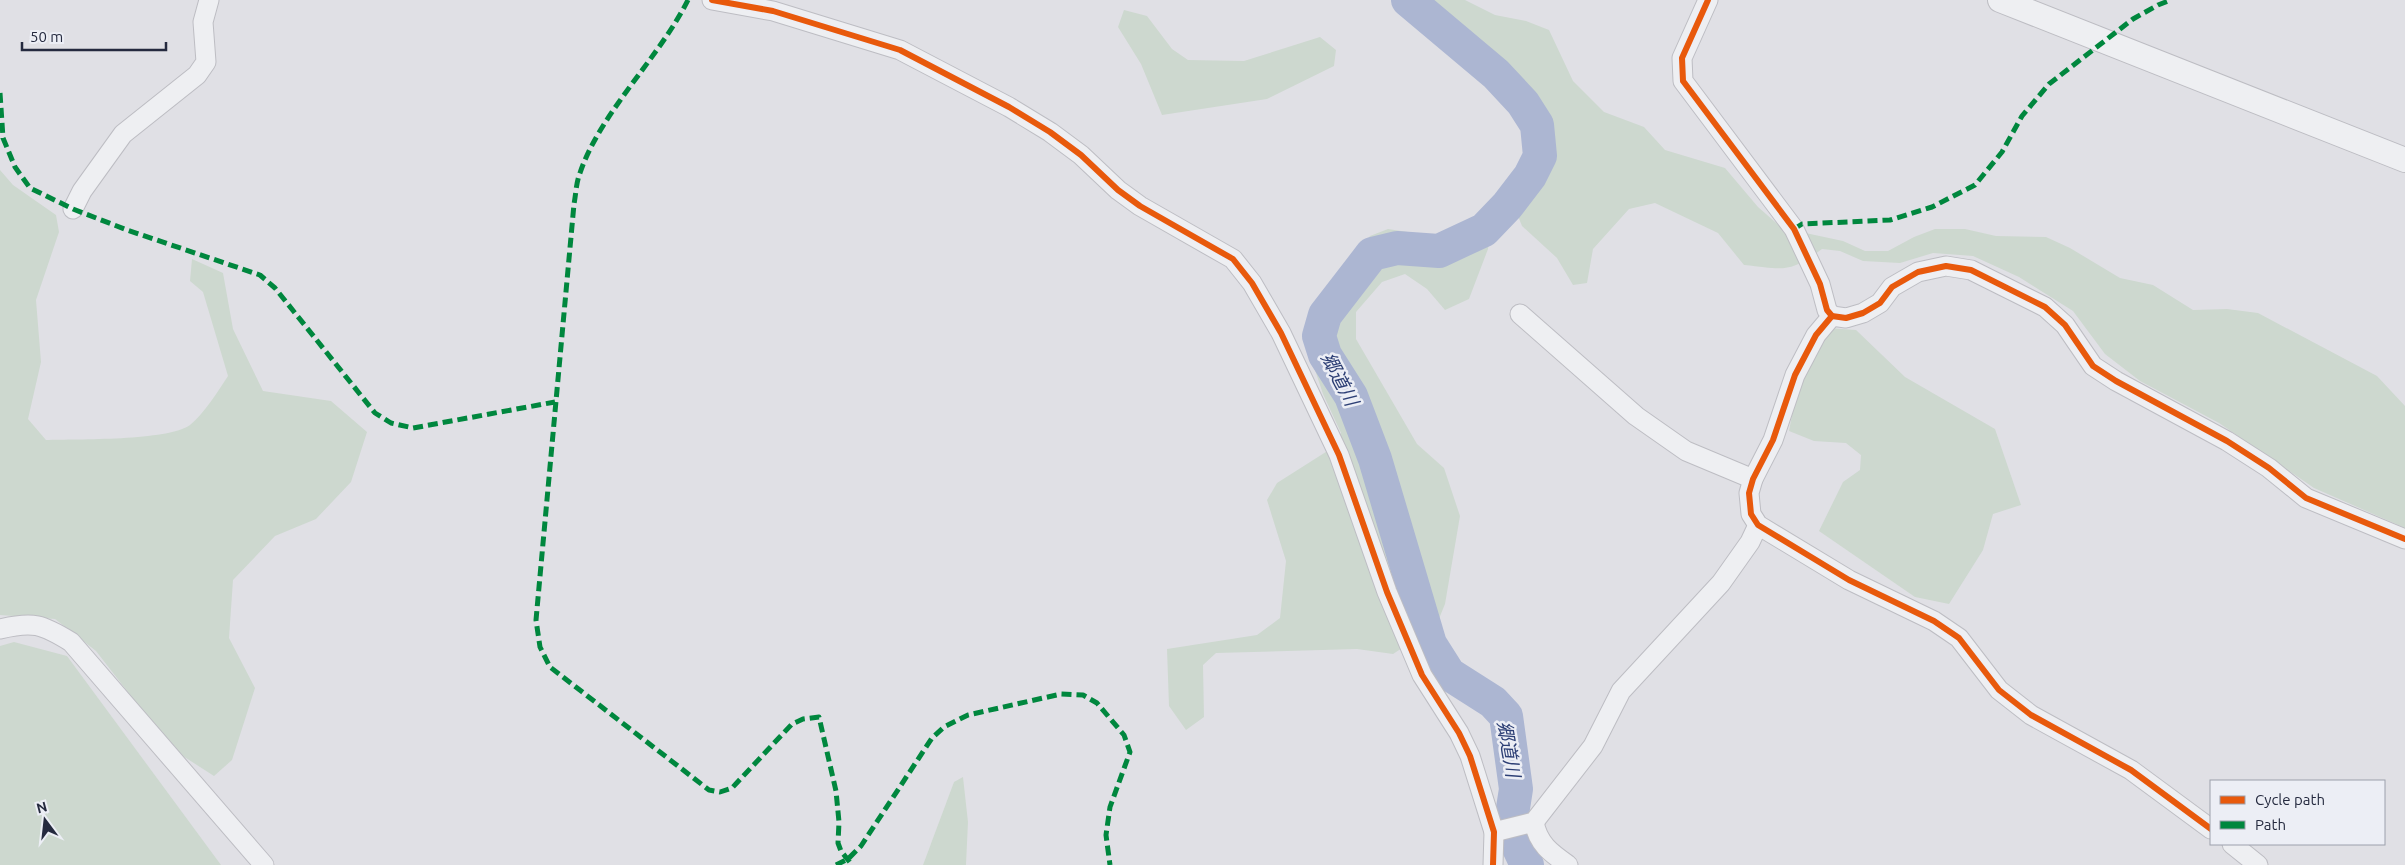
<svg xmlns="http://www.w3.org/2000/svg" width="2405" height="865" viewBox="0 0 2405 865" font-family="Ubuntu,'Noto Sans JP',sans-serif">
<rect width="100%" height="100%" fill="#e0e0e5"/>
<g fill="#cdd8cf">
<path d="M1428,0H1465L1495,15L1526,21L1549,30L1573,81L1604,112L1644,127L1665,150L1725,168L1758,207L1782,228L1843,241L1865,251H1888L1914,237L1935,229H1965L1996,236L2046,237L2070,248L2120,278L2153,285L2193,310L2227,309L2258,313L2377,376L2405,406V528L2314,488L2219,423L2140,381L2105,354L2073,311L2019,277L1973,256L1933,253L1900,263L1863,261L1840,251L1822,249C1788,274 1785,269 1744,265L1718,233L1655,203L1629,209L1593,249L1587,283L1573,285L1557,258L1522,226L1516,211L1552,169L1553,132L1537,98L1505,63L1444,16Z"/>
<path d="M1124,10L1147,16L1172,49L1188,60L1244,61L1320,37L1336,50L1334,66L1267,99L1162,115L1141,64L1118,27Z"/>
<path d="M0,170L13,185L56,215L59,232L36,300L41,362L28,419L46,440C77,439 168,441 190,425C204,414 218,391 228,376L203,292L190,281L192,259L223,273L233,329L263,391L331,401L367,432L351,482L316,519L275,536L233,580L229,638L255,688L232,760L214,776L172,749L96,651L55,619L0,615Z"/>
<path d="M1467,224L1490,235L1488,249L1469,299L1445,310L1427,289L1405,274L1382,282L1356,312V339L1417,444L1444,468L1460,516L1445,604L1436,626L1393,654L1357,649L1216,653L1203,665L1204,717L1186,730L1169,706L1167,649L1257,635L1280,618L1286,561L1267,500L1277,483L1329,450L1341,433L1323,394L1311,358L1319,305L1370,236L1388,229L1427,235L1451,234Z"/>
<path d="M1828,328L1856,330L1905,377L1995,429L2021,505L1993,514L1983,550L1949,604L1915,597L1819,531L1843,482L1860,470L1861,455L1846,443L1814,441L1789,431L1801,367Z"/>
<path d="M14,642L67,656L221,865H0V646Z"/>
<path d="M963,777L968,822L966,865H923L954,782Z"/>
</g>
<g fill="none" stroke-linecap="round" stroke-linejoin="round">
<path stroke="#acb6d2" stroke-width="34" d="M1408,0L1496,74L1523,103L1537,125L1540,156L1530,176L1507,206L1484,230L1439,251L1397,248L1372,254L1325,315L1319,336L1325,355L1351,396L1375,459L1430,644L1449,674L1493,702L1506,716L1516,789L1511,821L1518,846L1527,865"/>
<defs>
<g id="minor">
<path d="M712,0L773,11L900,50L1009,107L1050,132L1081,155L1118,190L1140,206L1233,259L1252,283L1281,333L1339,455L1387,592L1422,675L1459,733L1470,756L1494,832L1493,865"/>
<path d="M1708,0L1682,58L1683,81L1794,229L1820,284L1827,310L1832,316L1846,318L1863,313L1880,303L1892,287L1918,272L1946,266L1971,270L2045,307L2065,325L2093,366L2116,381L2227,441L2269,468L2306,498L2405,539"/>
<path d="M73,209L82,191L123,134L197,75L206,62L203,22L209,0"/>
<path d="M1520,314L1636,416L1686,451L1753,479"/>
<path d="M1832,316L1816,335L1795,375L1773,440L1753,479L1749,493L1751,514L1758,525L1849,580L1934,621L1959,638L1999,690L2031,715L2131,770L2211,829"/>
<path d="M0,629C33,621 42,624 71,642L264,865"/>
<path d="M1534,822C1538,844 1551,853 1568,865"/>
<path d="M1494,832L1534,822L1593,746L1621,691L1721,583L1750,542L1758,525"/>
<path d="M2232,844L2258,865"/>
</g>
<path id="tertiary" d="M2000,0L2405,160"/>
</defs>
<use href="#minor" stroke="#bdbdc3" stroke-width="21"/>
<use href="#tertiary" stroke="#bdbdc3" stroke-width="26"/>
<use href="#minor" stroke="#eeeff2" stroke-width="19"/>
<use href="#tertiary" stroke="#eeeff2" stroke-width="24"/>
<g stroke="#00873e" stroke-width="5" stroke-dasharray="10 5" stroke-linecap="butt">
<path d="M688,0C659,58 600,113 580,173C576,183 576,194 574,204L536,620L540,647L550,667L709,790L720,792L732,788L792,724L803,719L819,717L836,791L839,822L838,843L841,851L852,865"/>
<path d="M0,93L3,138L15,167L30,188L73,209L127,230L260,275L275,288L375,413L391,423L413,428L555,402"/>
<path d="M1794,229L1802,224L1890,220L1932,207L1975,185L2002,152L2022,116L2049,84L2133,19L2158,5L2171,0"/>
<path d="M836,865L848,859L861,846L932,738L944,727L968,715L1061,694L1083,695L1097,703L1124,735L1130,752L1110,807L1106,835L1110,865"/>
</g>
<defs>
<g id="cycleway">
<path d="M712,0L773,11L900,50L1009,107L1050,132L1081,155L1118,190L1140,206L1233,259L1252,283L1281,333L1339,455L1387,592L1422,675L1459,733L1470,756L1494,832L1493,865"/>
<path d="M1708,0L1682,58L1683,81L1794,229L1820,284L1827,310L1832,316L1846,318L1863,313L1880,303L1892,287L1918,272L1946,266L1971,270L2045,307L2065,325L2093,366L2116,381L2227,441L2269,468L2306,498L2405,539"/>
<path d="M1832,316L1816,335L1795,375L1773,440L1753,479L1749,493L1751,514L1758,525L1849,580L1934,621L1959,638L1999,690L2031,715L2131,770L2211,829"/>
</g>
</defs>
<use href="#cycleway" stroke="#eceef5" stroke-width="9"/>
<use href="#cycleway" stroke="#e8590c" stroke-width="6"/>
</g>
<g text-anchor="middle" stroke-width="5" stroke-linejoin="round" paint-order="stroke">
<g font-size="19" font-style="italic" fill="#2d3f75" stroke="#eceef5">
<text transform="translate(1340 379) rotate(62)" y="7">郷道川</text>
<text transform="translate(1509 749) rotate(80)" y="7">郷道川</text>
</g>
</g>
<rect x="2210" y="780" width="175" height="65" fill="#eceef5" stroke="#9ca0ac"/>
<rect x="2220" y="796" width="25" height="8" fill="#e8590c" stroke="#9ca0ac"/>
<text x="2255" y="805" font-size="15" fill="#252a3f">Cycle path</text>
<rect x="2220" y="821" width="25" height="8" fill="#00873e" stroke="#9ca0ac"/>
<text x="2255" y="830" font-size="15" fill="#252a3f">Path</text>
<g transform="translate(45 820) rotate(345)" stroke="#eceef5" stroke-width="4" paint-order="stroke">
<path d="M0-4L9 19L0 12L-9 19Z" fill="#252a3f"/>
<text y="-8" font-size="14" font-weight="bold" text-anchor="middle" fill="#252a3f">N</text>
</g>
<path d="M22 42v8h144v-8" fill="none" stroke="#252a3f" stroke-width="2.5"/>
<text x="30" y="42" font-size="15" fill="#252a3f" stroke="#eceef5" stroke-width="4" paint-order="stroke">50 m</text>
</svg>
